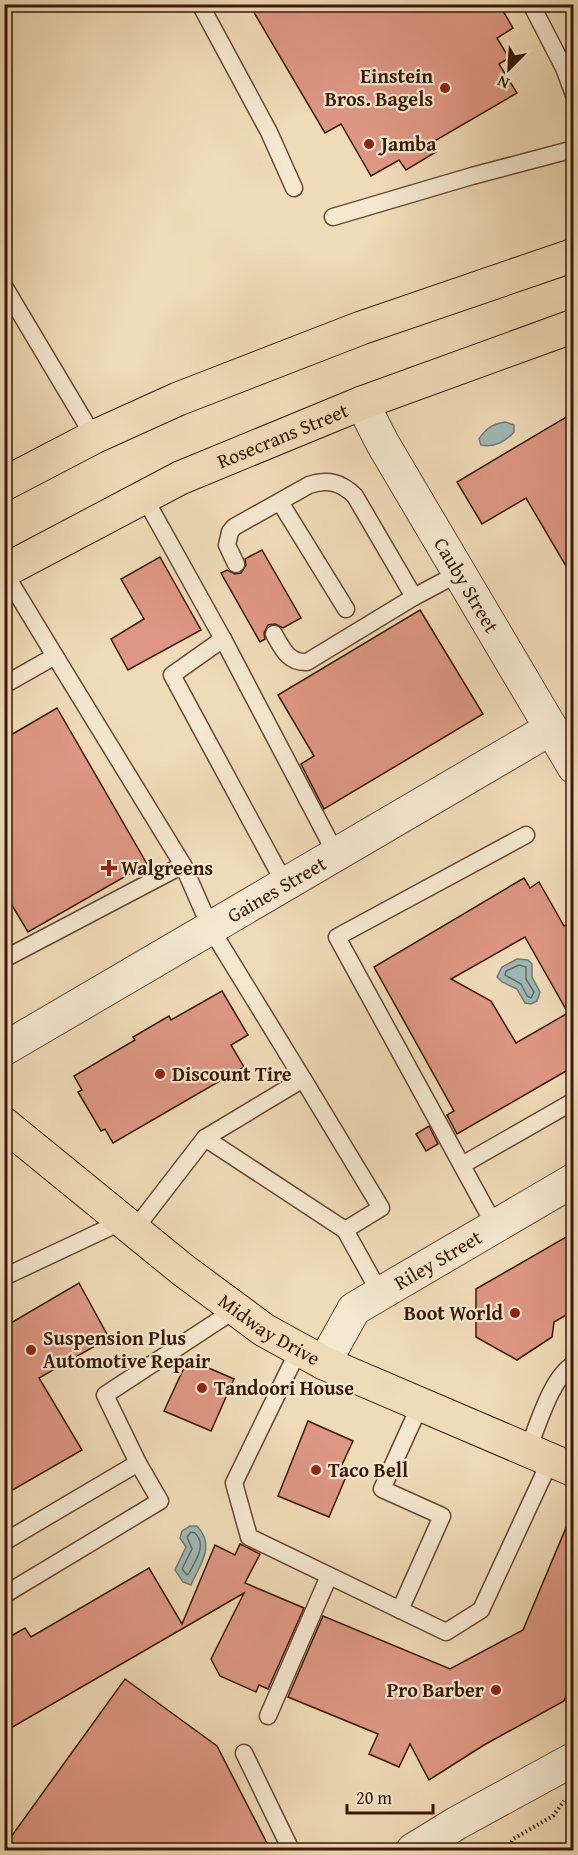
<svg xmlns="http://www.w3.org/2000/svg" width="578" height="1855" viewBox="0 0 578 1855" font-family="'Gentium Book Plus',serif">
<rect width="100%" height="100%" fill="#f0dbb8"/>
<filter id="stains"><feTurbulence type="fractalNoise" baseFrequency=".00333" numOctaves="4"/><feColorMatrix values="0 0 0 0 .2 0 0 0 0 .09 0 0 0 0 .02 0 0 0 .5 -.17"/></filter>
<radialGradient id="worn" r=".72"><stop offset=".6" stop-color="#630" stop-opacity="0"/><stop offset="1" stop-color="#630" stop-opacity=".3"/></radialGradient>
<g fill="#9db9b7" stroke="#757971" stroke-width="1.5">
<path d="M505,422L514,425V432C505,442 495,448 481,445L479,439C486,428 493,424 505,422Z"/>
<path d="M517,959L528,960L532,964V977L540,992L537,1001L531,1004L525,1003L517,989L502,982L497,977L502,967Z"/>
<path d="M190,1526H197C216,1546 200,1564 191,1585L183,1582L175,1570L186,1547L180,1538L182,1531Z"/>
</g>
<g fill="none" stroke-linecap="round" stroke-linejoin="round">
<g stroke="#6b685f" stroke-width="1.5">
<path d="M519,965L526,967V979L534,992L531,998L527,996L521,984L505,975L506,971Z"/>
<path d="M191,1532L195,1533C207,1545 196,1560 189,1573L187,1575L182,1569L192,1549L187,1537Z"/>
</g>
</g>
<g fill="#de9784" stroke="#391807" stroke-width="1.5" fill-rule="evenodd">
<path d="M249,4H499L513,28L497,38L509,58L499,64L517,93L431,143L436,152L406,170L399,160L371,176L341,124L325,133Z"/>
<path d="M573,413V578L526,498L482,524L457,482Z"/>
<path d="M262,550L301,618L283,628L275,624L268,625L264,633L265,639L260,642L221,573L227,570L235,574L241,573L246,565L245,559Z"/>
<path d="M160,557L201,630L128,670L111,639L144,619L121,579Z"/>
<path d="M420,610L483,714L324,809L301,764L314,756L278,695Z"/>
<path d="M57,708L147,864L28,932L4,892V739Z"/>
<path d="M524,878L530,888L539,882L564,926L573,920V1067L457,1134L447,1115L454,1111L374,967ZM525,937L568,1013L516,1043L491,1001L451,979Z"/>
<path d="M222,991L248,1035L231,1045L244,1067L113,1143L105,1129L101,1131L78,1092L82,1090L74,1076L135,1040L133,1037L169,1016L171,1020Z"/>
<path d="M429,1126L438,1144L426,1151L416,1134Z"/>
<path d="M573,1233V1311L554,1322L552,1337L517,1360L476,1337V1289Z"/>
<path d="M79,1283L109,1338L39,1378L82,1450L4,1495V1327Z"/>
<path d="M188,1359L234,1379L211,1431L164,1411Z"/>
<path d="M308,1421L353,1441L340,1469L348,1472L329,1517L278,1496Z"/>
<path d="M573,1511V1680L564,1701L484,1745L429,1780L410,1744L399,1767L369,1754L378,1734L288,1697L323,1616L450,1669L523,1630Z"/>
<path d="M240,1544L260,1554L245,1583L304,1608L268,1689L259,1685L256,1692L220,1676L211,1659L244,1593L4,1732V1640L25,1628L31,1637L149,1568L182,1624L215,1545L235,1555Z"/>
<path d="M125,1679L217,1746L271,1851H22L8,1841Z"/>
</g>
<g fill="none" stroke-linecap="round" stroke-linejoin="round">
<defs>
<g id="service">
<path d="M200,4L269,132L294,188"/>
<path d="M531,4L564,68L574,95"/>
<path d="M333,217L472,176L574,149"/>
<path d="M4,286L94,437"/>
<path d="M144,497L223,639"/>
<path d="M280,502L346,609"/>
<path d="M236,564L227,545L230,532L234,527L309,485C328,479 341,482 355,496L414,597"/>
<path d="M4,572L55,656L4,685"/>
<path d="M274,634C282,648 288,663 307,662L414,597L459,573"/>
<path d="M55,656L183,865L211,929L303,1079"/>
<path d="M285,884L172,675L223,639L336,854"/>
<path d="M4,959L183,865"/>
<path d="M205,1138L303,1079L381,1208L345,1230"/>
<path d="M462,1165L574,1101"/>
<path d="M495,1226L337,937L526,835"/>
<path d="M134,1230L205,1138L345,1230L380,1293"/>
<path d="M4,1277L123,1221"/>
<path d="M299,1349L234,1483L249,1537L446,1632L481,1610L551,1459"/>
<path d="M528,1449C538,1426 551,1377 574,1364"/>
<path d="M4,1542L138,1463"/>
<path d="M4,1595L160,1501L138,1463L105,1395L236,1309"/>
<path d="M400,1610L442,1516L382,1489L421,1403"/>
<path d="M268,1716L329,1576"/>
<path d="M244,1753L291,1850"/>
</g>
<g id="minor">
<path id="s1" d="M362,403L383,444L574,767"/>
<path id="s2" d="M4,1049L550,729"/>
<path id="s3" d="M324,1363L354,1309L574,1180"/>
<path d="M413,1850L457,1823L574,1759"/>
</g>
<g id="primary">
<path d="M4,484L94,437L178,399L361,328L574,255"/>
<path id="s4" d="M4,571L180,478L362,403L574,326"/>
<path id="s5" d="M4,1124L183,1270L264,1330L324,1363L574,1470"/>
</g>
</defs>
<use href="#service" stroke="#674933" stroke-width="19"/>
<use href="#minor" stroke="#674933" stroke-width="35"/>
<use href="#primary" stroke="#391807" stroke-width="35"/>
<g stroke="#391807" stroke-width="4" stroke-dasharray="1.5 3" stroke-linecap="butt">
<path d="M4,1850L10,1847L16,1850"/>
<path d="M507,1850L513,1839L553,1816L564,1801"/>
</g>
<use href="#service" stroke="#f5e8d1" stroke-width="16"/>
<use href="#minor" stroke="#f5e8d1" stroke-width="33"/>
<use href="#primary" stroke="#f0dbb8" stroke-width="33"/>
</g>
<g fill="#8f2418" stroke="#f5e8d1" stroke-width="2">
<circle cx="445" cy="88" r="6"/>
<circle cx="369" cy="144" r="6"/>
<path d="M106 859h6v6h6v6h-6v6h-6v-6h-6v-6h6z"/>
<circle cx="160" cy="1074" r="6"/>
<circle cx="515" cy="1313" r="6"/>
<circle cx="31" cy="1350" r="6"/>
<circle cx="202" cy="1388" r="6"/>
<circle cx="316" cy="1470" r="6"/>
<circle cx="496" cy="1690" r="6"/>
</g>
<g text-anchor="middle" stroke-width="4.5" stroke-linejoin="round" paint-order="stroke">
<g font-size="20" font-weight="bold" fill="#391807" stroke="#f5e8d1" text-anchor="start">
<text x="433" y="83" text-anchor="end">Einstein<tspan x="433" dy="23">Bros. Bagels</tspan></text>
<text x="381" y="151">Jamba</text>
<text x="121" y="875">Walgreens</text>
<text x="172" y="1081">Discount Tire</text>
<text x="503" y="1320" text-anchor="end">Boot World</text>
<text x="43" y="1345">Suspension Plus<tspan x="43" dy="23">Automotive Repair</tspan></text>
<text x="214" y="1395">Tandoori House</text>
<text x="328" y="1477">Taco Bell</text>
<text x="484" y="1697" text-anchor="end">Pro Barber</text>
</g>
<g font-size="20" fill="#391807" stroke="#f5e8d1">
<text dy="7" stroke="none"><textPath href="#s4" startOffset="310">Rosecrans Street</textPath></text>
<text dy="7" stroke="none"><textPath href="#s1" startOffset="210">Cauby Street</textPath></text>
<text dy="7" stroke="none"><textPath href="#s2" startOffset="316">Gaines Street</textPath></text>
<text dy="7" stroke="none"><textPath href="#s3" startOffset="159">Riley Street</textPath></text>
<text dy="7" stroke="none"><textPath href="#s5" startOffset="336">Midway Drive</textPath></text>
</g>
</g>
<rect width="578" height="1855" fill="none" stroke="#f0dbb8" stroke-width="24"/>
<rect x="6" y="6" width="566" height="1843" fill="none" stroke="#391807" stroke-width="3"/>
<rect x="12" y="12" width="554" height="1831" fill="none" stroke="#391807" stroke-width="1.5"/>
<g transform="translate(509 69) rotate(204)" stroke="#f5e8d1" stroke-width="4.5" paint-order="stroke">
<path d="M0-4.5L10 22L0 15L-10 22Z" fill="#391807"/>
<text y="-9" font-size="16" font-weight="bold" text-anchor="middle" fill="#391807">N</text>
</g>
<path d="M347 1804v9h86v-9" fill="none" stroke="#391807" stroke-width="3"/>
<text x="356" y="1804" font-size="18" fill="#391807" stroke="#f5e8d1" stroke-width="4.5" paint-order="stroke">20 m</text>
<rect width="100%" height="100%" filter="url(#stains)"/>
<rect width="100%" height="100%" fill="url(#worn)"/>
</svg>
